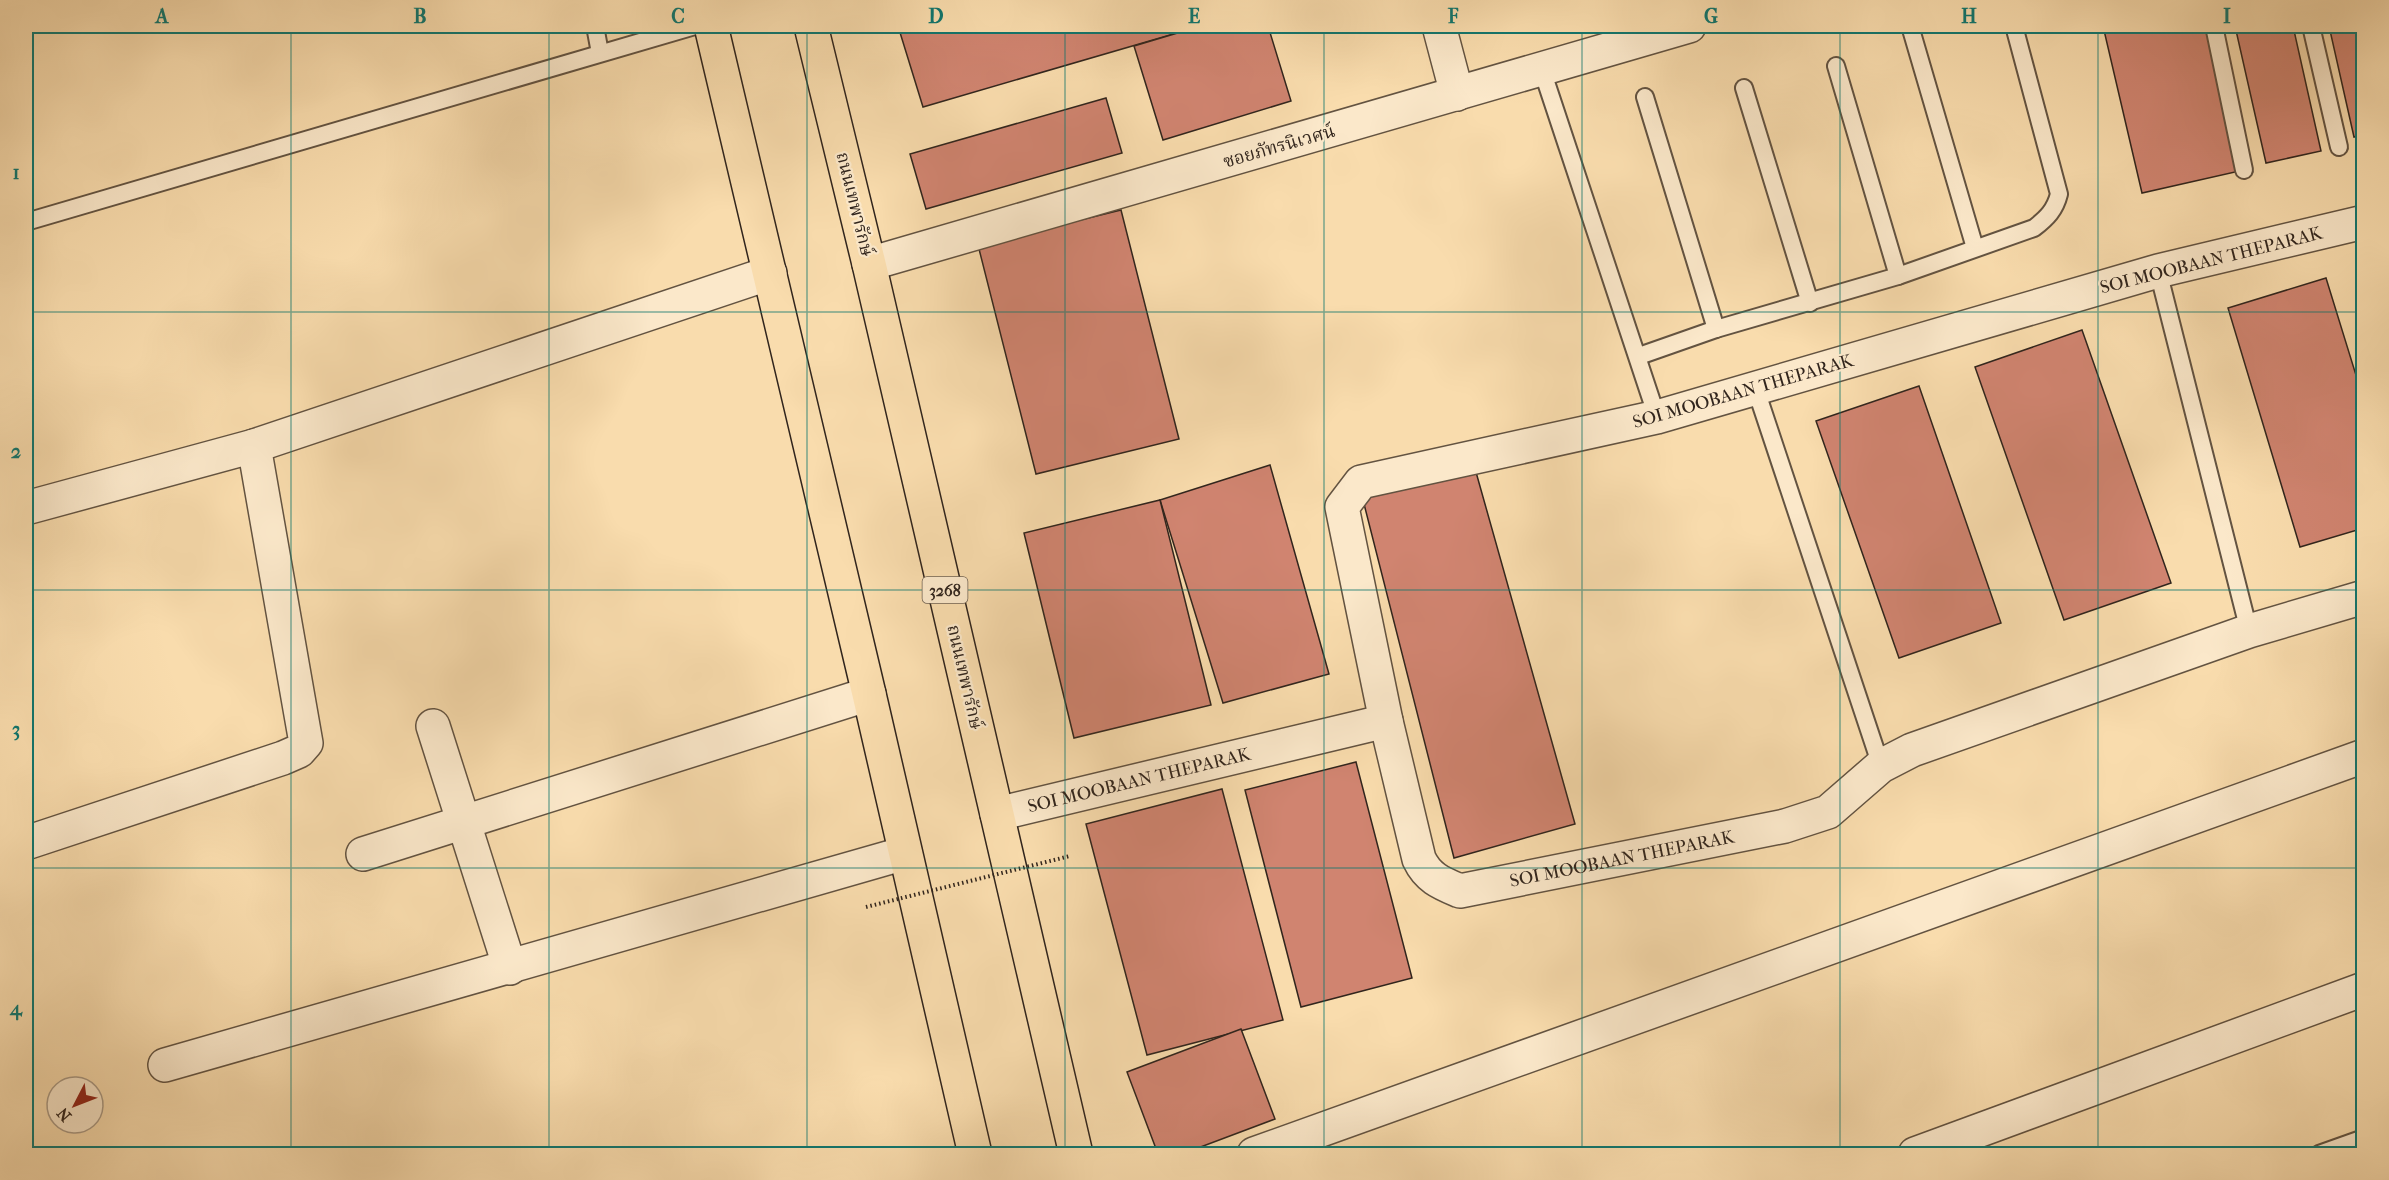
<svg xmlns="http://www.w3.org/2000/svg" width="2389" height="1180" viewBox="0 0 2389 1180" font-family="'IM FELL French Canon','Noto Serif Thai',serif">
<rect width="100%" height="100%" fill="#f9dcad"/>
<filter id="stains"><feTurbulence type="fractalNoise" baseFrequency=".00333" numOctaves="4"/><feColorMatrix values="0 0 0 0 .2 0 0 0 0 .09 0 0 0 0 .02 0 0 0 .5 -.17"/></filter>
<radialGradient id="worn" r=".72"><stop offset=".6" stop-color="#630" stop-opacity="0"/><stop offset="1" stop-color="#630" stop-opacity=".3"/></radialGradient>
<g fill="#d08470" stroke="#31251d" stroke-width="1.5">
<path d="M898,26H1201L923,107Z"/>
<path d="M1201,26H1268L1291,101L1163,140L1134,46Z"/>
<path d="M2103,26H2211L2244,170L2142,193Z"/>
<path d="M2235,26H2293L2321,151L2266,163Z"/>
<path d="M2329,26H2364V135L2354,137Z"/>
<path d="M1106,98L1122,153L926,209L910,154Z"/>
<path d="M1121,210L1179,439L1036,474L978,245Z"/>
<path d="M2326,278L2364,401V528L2300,547L2228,308Z"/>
<path d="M2082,330L2171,583L2064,620L1975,367Z"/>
<path d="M1919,386L2001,623L1899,658L1816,421Z"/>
<path d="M1270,465L1329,674L1223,703L1160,500Z"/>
<path d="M1474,465L1575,824L1454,858L1362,496Z"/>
<path d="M1160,500L1211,705L1074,738L1024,533Z"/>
<path d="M1356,762L1412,978L1301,1007L1245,790Z"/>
<path d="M1222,789L1283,1020L1147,1055L1086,824Z"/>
<path d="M1241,1029L1275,1119L1182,1154H1158L1127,1072Z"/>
</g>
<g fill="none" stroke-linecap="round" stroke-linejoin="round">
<defs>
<g id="service">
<path d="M595,26L600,53"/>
<path d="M1910,26L1975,248"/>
<path d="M2214,26L2244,170"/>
<path d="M2311,26L2339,147"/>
<path d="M1836,66L1898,276"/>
<path d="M1542,70L1657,417"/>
<path d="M1744,88L1810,303"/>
<path d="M1645,97L1716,329"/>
<path d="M26,222L695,26"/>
<path d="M2158,271L2249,631"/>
<path d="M1639,356L1716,329L1898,276L2034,228C2047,218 2055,210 2059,194L2014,26"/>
<path d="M1756,390L1881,766"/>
<path d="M2319,1154L2364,1138"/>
</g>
<g id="minor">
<path d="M1439,26L1457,94"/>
<path id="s1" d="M2364,222L2158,271L1657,417L1361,482L1342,507L1386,721L1419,859C1428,878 1441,883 1460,891L1785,826L1828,812L1881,766L1912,750L2249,631L2364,597"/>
<path d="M869,264L1689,26"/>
<path d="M26,508L254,446L770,273"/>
<path d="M433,726L510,968"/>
<path id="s2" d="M997,814L1386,721"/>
<path d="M26,843L283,758L299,751L306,743L254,446"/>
<path d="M363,854L869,694"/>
<path d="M165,1065L905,853"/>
<path d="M1254,1154L2364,756"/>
<path d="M1915,1154L2364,989"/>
</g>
<g id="primary">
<path d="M711,26L869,694L975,1154"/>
<path d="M811,26L869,264L1076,1154"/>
</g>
</defs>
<use href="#service" stroke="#635341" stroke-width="20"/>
<use href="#minor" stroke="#635341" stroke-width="36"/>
<use href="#primary" stroke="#31251d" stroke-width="36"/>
<use href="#service" stroke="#fbe8ca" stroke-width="16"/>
<use href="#minor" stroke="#fbe8ca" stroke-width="33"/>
<use href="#primary" stroke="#f9dcad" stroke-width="33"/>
<path stroke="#31251d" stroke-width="4" stroke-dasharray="1.5 3" stroke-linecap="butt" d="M866,907L1070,856"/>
</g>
<path fill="none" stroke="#0f766e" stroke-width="1.5" stroke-opacity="0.55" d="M291,26V1154M549,26V1154M807,26V1154M1065,26V1154M1324,26V1154M1582,26V1154M1840,26V1154M2098,26V1154M26,312H2364M26,590H2364M26,868H2364"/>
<g text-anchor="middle" stroke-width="4.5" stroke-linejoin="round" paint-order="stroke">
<rect fill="#fbe8ca" stroke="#6e6051" stroke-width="1.5" x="922.5" y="577" width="45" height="26" rx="4.5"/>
<g font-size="16" font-weight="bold" fill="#31251d">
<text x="945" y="596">3268</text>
</g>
<g font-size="18" fill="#31251d" stroke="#fbe8ca">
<text transform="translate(1279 146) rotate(-16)" y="6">ซอยภัทรนิเวศน์</text>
<text transform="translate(855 204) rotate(76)" y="6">ถนนเทพารักษ์</text>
<text transform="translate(2211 260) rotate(-14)" y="6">SOI MOOBAAN THEPARAK</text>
<text transform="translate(1743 391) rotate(-16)" y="6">SOI MOOBAAN THEPARAK</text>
<text transform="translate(965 677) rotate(77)" y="6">ถนนเทพารักษ์</text>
<text dy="6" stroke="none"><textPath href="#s2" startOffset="146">SOI MOOBAAN THEPARAK</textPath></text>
<text dy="6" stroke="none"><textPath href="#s1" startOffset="1647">SOI MOOBAAN THEPARAK</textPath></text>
</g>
</g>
<rect width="2389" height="1180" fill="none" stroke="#f9dcad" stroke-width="66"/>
<g transform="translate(75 1105) rotate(228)"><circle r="28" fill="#fbe8ca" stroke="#aa9a85" stroke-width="1.5"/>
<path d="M0-4.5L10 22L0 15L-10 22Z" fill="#8f2418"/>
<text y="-9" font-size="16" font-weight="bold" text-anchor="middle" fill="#31251d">N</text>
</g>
<rect x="33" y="33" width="2323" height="1114" fill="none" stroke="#0f766e" stroke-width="2"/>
<g font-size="20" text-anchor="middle" font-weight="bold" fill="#0f766e">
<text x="162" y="23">A</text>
<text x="420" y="23">B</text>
<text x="678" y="23">C</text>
<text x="936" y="23">D</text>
<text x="1194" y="23">E</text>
<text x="1453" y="23">F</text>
<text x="1711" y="23">G</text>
<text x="1969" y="23">H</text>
<text x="2227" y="23">I</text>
<text x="16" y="179">1</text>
<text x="16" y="458">2</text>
<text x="16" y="736">3</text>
<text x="16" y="1015">4</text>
</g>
<rect width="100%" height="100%" filter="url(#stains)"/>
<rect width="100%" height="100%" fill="url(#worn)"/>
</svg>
